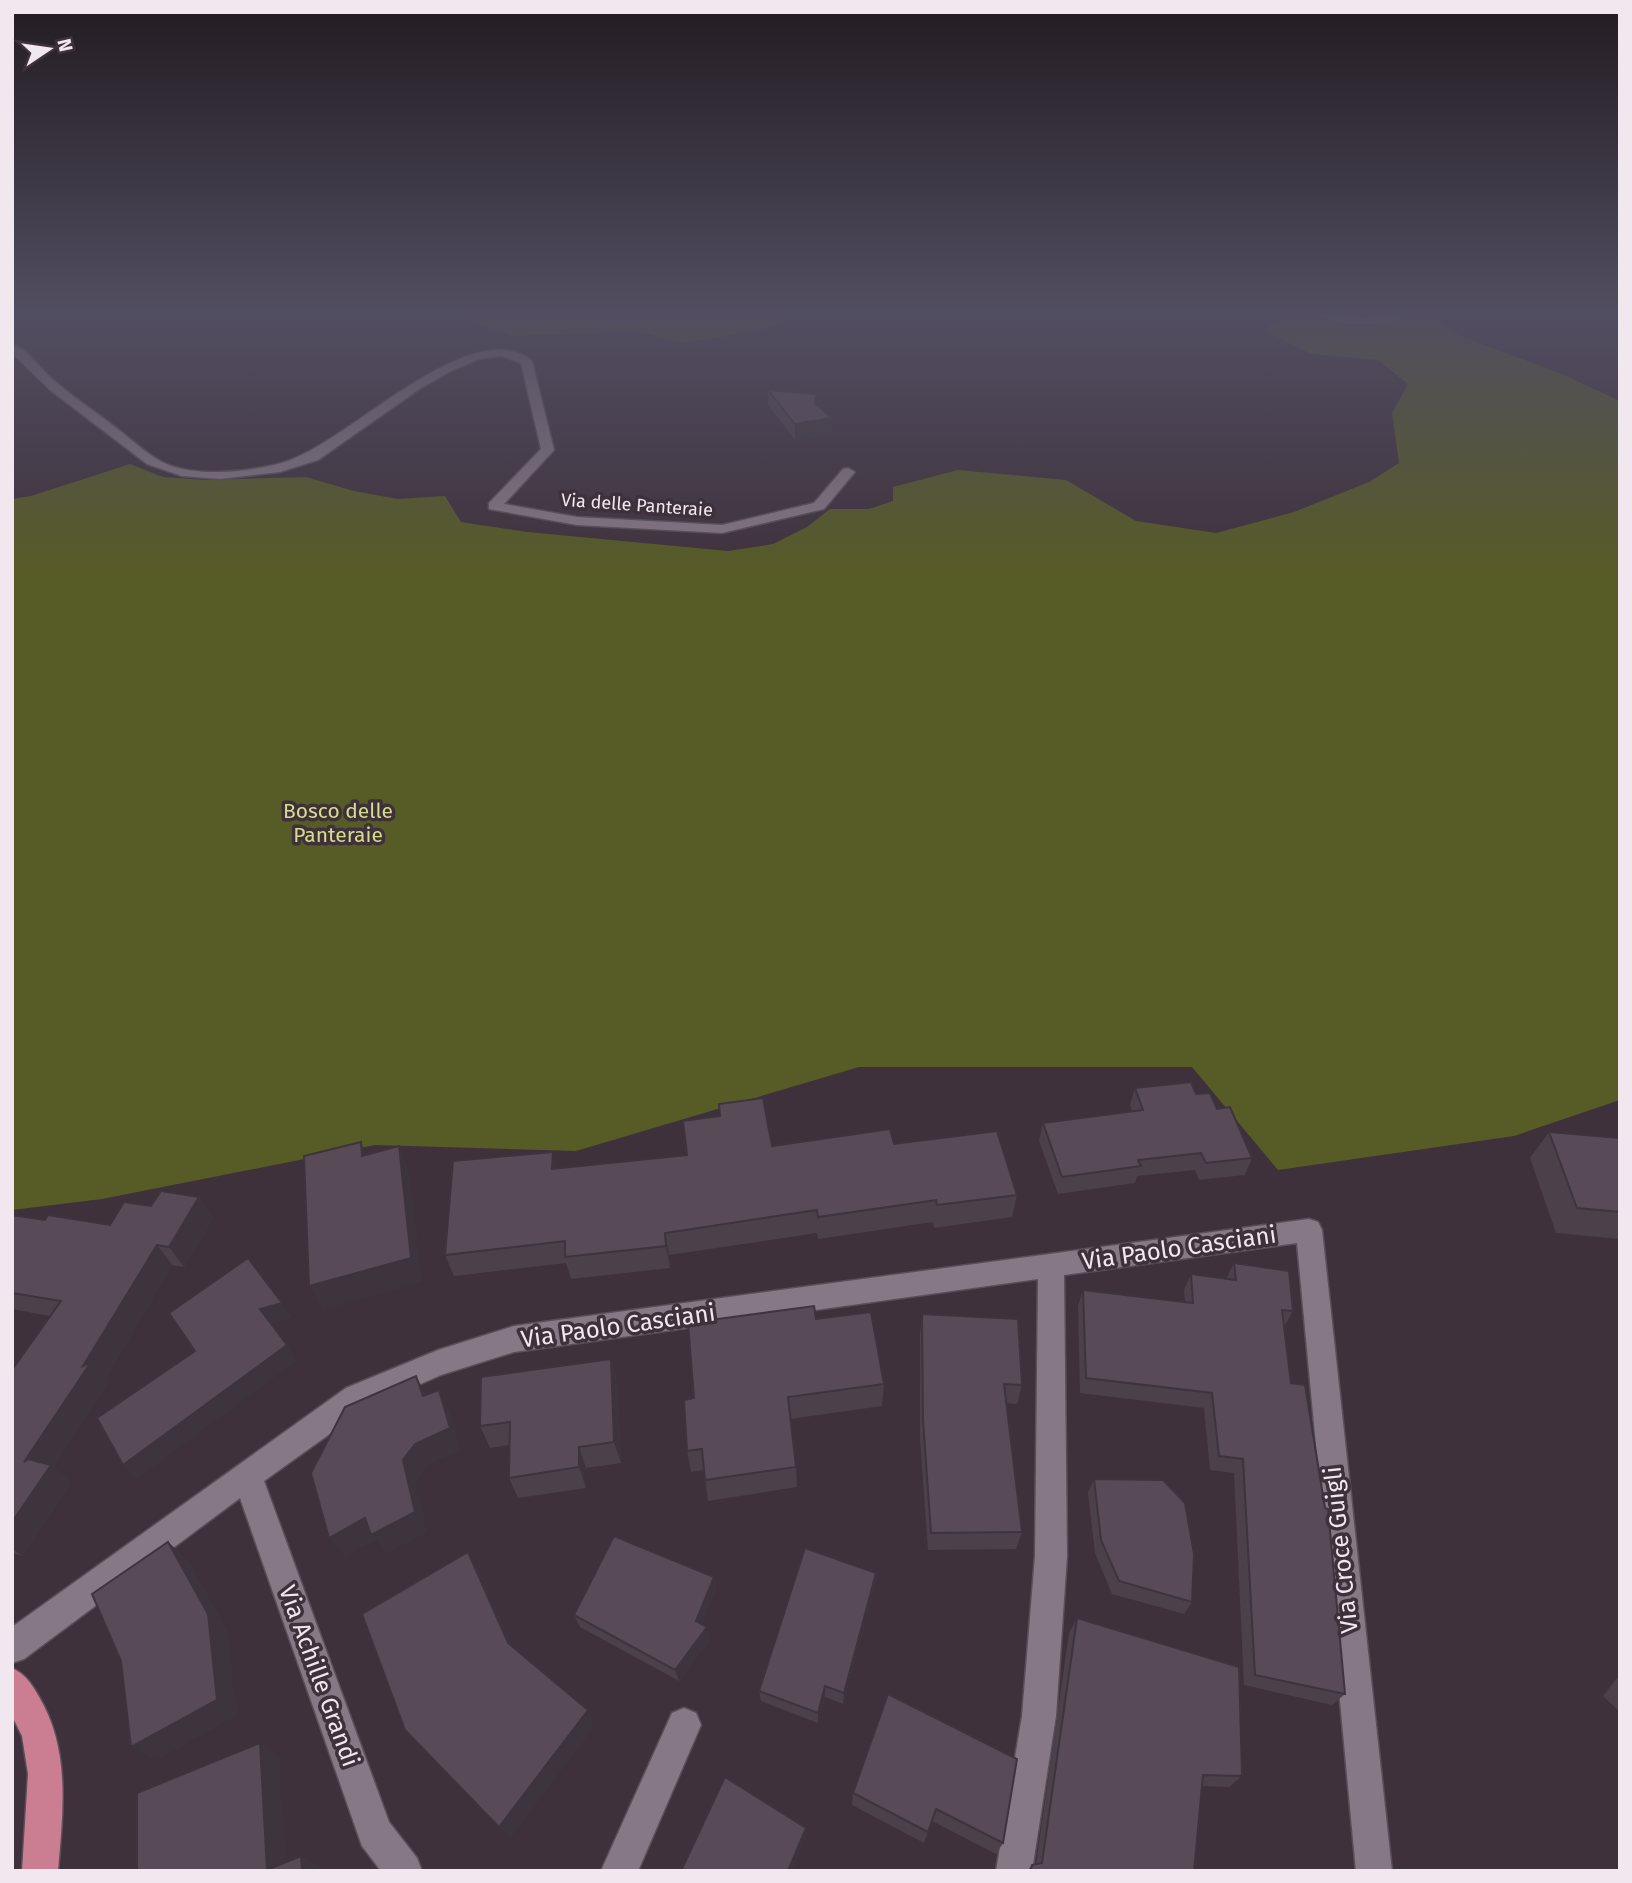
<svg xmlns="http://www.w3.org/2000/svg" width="1632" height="1883" viewBox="0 0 1632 1883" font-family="'Fira Sans',sans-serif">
<rect width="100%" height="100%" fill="#3e313c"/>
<g fill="#575b25">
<path d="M463,314H793L788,320L752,332L683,343L638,331L512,336L459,316Z"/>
<path d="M1283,314H1439V322L1461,336L1562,374L1620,401V1100L1514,1136L1278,1170L1192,1067H859L576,1151L375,1145L102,1199L12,1210V499L31,496L130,464L163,477L204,480L306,477L354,491L398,499L445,496L461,522L527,532L728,551L773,544L807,527L830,509H869L893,501V487L958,470L1066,480L1136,521L1216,533L1294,512L1369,482L1399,463L1392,413L1408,384L1378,360L1311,354L1263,330L1283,317Z"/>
</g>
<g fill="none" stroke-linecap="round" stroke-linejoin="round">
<defs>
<g id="minor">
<path d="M1315,314L1362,318L1410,314C1386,328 1339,328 1315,314Z"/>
<path d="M12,344C29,350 42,371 56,382C73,397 93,410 111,424C128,436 143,452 162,462C195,478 244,472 278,464C343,450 469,310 532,361L554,450L504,504L577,517L722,525L814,503L843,469L848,468L855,472L824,509L722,533L577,525L489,509V503L541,449L521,363L502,356L479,359L451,371L421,388L318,460L280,472L220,479L182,476L147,464L50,390L12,353Z"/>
<path d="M1309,1219L1318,1222L1322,1230L1392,1871H1356L1297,1243L1064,1275L1067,1556L1056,1716L1032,1871H996L1022,1716L1035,1556L1038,1279L514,1352L441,1375L366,1408L264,1481L389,1822L417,1858L422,1871H381L362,1846L240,1498L24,1659L12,1663V1627L346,1388L438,1350L514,1326Z"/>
<path d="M684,1708L696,1713L701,1725L638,1871H601L672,1713Z"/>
</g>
<path id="major" d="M12,1668C25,1674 31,1683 38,1695C71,1749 63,1811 58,1871H22L28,1774L22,1736L12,1716Z"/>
</defs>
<use href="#minor" stroke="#594f58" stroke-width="3"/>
<use href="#major" stroke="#594f58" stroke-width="3"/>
<use href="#minor" fill="#867884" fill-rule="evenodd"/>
<use href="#major" fill="#cb7d91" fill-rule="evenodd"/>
</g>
<g fill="#4c404b">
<path d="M768,390L832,418V434L795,440L768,405Z"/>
<path d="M1135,1088L1196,1094L1217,1109L1252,1158L1245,1175L1199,1180L1195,1170L1137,1176L1135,1183L1058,1194L1039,1141L1043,1123L1132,1111L1130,1105Z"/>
<path d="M1549,1132L1620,1138V1239L1556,1233L1530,1158Z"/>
<path d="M894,1144L1017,1195L1012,1217L934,1228L933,1222L818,1239L817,1233L669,1255L670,1268L571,1279L566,1263L454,1276L445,1255L557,1168L772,1146Z"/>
<path d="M199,1197L213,1218L184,1267L172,1265L106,1377L109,1381L53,1467L71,1483L23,1556L12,1553V1370L50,1316L12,1309V1207L18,1213L17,1216L45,1220L110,1225L151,1206Z"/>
<path d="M1234,1263L1293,1311L1284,1327L1291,1383L1345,1694L1332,1705L1244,1685L1234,1473L1210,1470L1204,1408L1080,1393L1078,1306L1083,1290L1185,1302L1184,1290L1191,1274L1226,1279Z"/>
<path d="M922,1314L1022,1385L1017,1404L1006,1403L1022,1532L1016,1549L928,1550L920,1439V1335Z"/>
<path d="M816,1319L884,1384L882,1406L790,1419L796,1467L797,1487L708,1501L704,1470L691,1472L687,1451L694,1398Z"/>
<path d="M611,1359L617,1382L621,1463L586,1468V1488L518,1498L509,1478V1445L490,1448L480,1426Z"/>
<path d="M1094,1479L1192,1602L1184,1614L1112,1594L1095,1553L1088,1493Z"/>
<path d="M876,1573L875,1586L843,1704L825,1697L818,1723L761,1701L759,1691Z"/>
<path d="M714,1577L716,1589L702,1624L710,1639L679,1681L580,1627L574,1615Z"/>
<path d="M1077,1618L1242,1776L1229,1787L1202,1786L1194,1871H1027L1032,1865L1036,1864L1069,1633Z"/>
<path d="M1620,1674V1712L1603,1696Z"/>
<path d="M888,1694L1003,1843L996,1854L932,1821L924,1843L852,1805L853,1793Z"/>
</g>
<g fill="#3e343d">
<path d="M832,418V434L795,440V424Z"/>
<path d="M361,1142L372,1168L362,1156Z"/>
<path d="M399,1146L410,1172L422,1282L323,1310L309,1286Z"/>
<path d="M553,1152L559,1175L552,1169Z"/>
<path d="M199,1197L213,1218L184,1267L169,1247Z"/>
<path d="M12,1207L18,1213L13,1233H12Z"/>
<path d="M665,1233L669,1255L670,1268L666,1246Z"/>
<path d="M157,1245L172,1265L106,1377L109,1381L53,1467L71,1483L23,1556L12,1549V1522L24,1462Z"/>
<path d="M282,1303L292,1318L271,1324L260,1309Z"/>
<path d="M287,1345L297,1361L137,1479L123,1465Z"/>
<path d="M611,1359L617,1382L621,1463L614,1442Z"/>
<path d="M416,1376L428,1399L423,1396Z"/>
<path d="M439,1390L450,1412L461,1450L428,1465L416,1481L428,1532L386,1554L376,1540L345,1557L329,1538L403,1460Z"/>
<path d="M579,1447L586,1468V1488L579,1467Z"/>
<path d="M168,1542L189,1561L228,1631L238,1715L156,1761L131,1747Z"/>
<path d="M468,1552L479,1571L519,1660L508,1643Z"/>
<path d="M876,1573L875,1586L843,1704L844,1693Z"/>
<path d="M714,1577L716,1589L699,1633L696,1621Z"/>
<path d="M707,1627L710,1639L679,1681L675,1670Z"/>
<path d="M825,1686V1697L818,1723V1713Z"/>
<path d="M588,1710L596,1725L511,1838L499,1827Z"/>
<path d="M260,1743L280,1757L287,1871L267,1870Z"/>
<path d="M806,1828L807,1835L792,1871H788Z"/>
<path d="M301,1856L320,1866L321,1871H302Z"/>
</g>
<g fill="#584b57" stroke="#3e343d" stroke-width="2">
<path d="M768,390L816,394L815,403L832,418L795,424Z"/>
<path d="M1191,1082L1196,1094L1210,1093L1217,1109L1230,1107L1252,1158L1206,1163L1201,1153L1138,1160L1141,1166L1062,1177L1043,1123L1143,1110L1135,1088Z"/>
<path d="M763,1098L772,1146L890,1129L894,1144L997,1131L1017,1195L937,1205L936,1200L818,1217L817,1210L665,1233L666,1246L565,1257V1241L445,1255L453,1161L553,1152L552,1169L687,1155L683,1121L720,1116L719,1104Z"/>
<path d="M1549,1132L1620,1138V1212L1577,1208Z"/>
<path d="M361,1142L362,1156L399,1146L411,1258L309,1286L304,1156Z"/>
<path d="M161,1191L199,1197L169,1247L157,1245L83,1366L91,1362L24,1462L28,1459L51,1465L12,1522V1370L61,1301L12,1293V1215L45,1220L48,1215L110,1225L124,1202L151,1206Z"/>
<path d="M248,1258L282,1303L260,1309L287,1345L123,1465L97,1418L195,1351L169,1313Z"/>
<path d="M1234,1263L1289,1271L1293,1311L1282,1310L1291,1383L1305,1385L1325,1508L1328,1509L1345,1694L1255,1675L1243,1459L1219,1456L1212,1393L1086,1378L1083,1290L1193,1303L1191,1274L1236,1280Z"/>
<path d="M814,1306L816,1319L871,1312L884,1384L788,1397L796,1467L705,1480L702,1449L687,1451L684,1400L694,1398L688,1323Z"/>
<path d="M922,1314L1018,1319L1022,1385L1004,1384L1022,1532L931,1533L923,1420Z"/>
<path d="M611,1359L614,1442L579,1447V1467L509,1478L510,1422L480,1426L481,1377Z"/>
<path d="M416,1376L423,1396L439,1390L450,1428L415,1444L403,1460L415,1512L371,1535L365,1518L329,1538L311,1473L345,1407Z"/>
<path d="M1094,1479L1163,1480L1185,1503L1194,1554L1192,1602L1119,1581L1101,1540Z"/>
<path d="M614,1536L714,1577L696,1621L707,1627L675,1670L574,1615Z"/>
<path d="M168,1542L208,1614L217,1700L131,1747L121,1661L92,1594Z"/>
<path d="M805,1548L876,1573L844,1693L825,1686L818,1713L759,1691Z"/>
<path d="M468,1552L508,1643L588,1710L499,1827L405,1730L362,1614Z"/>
<path d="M1077,1618L1239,1667L1242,1776L1203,1775L1194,1871H1033L1031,1870L1032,1865L1042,1863Z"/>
<path d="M888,1694L1017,1759L1003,1843L936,1809L928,1832L853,1793Z"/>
<path d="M260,1743L267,1870L301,1856L302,1871H137V1793Z"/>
<path d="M725,1777L806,1828L788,1871H681Z"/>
</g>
<linearGradient id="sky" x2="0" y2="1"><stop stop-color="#221b21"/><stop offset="0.54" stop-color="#524e61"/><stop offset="1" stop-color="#524e61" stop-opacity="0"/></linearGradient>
<rect width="1632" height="578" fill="url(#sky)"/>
<g text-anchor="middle" stroke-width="7" stroke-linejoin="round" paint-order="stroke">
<g font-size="18" fill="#f0e7ef" stroke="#3e313c">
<text transform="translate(637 505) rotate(4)" y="6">Via delle Panteraie</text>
</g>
<g font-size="21" fill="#d6dd88" stroke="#3e313c">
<text x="338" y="818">Bosco delle<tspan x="338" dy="24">Panteraie</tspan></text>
</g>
<g font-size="24" fill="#f0e7ef" stroke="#3e313c">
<text transform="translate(1179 1248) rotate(-8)" y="8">Via Paolo Casciani</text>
<text transform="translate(618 1326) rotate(-8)" y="8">Via Paolo Casciani</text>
<text transform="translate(1341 1550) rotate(-96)" y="8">Via Croce Guigli</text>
<text transform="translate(319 1676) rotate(70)" y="8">Via Achille Grandi</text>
</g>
</g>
<rect width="1632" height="1883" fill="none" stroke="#f0e7ef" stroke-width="28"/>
<g transform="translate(49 49) rotate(77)" stroke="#3e313c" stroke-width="5" paint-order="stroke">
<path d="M0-5L12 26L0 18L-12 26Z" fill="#f0e7ef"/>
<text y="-10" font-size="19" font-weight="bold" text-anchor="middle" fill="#f0e7ef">N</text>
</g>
</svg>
